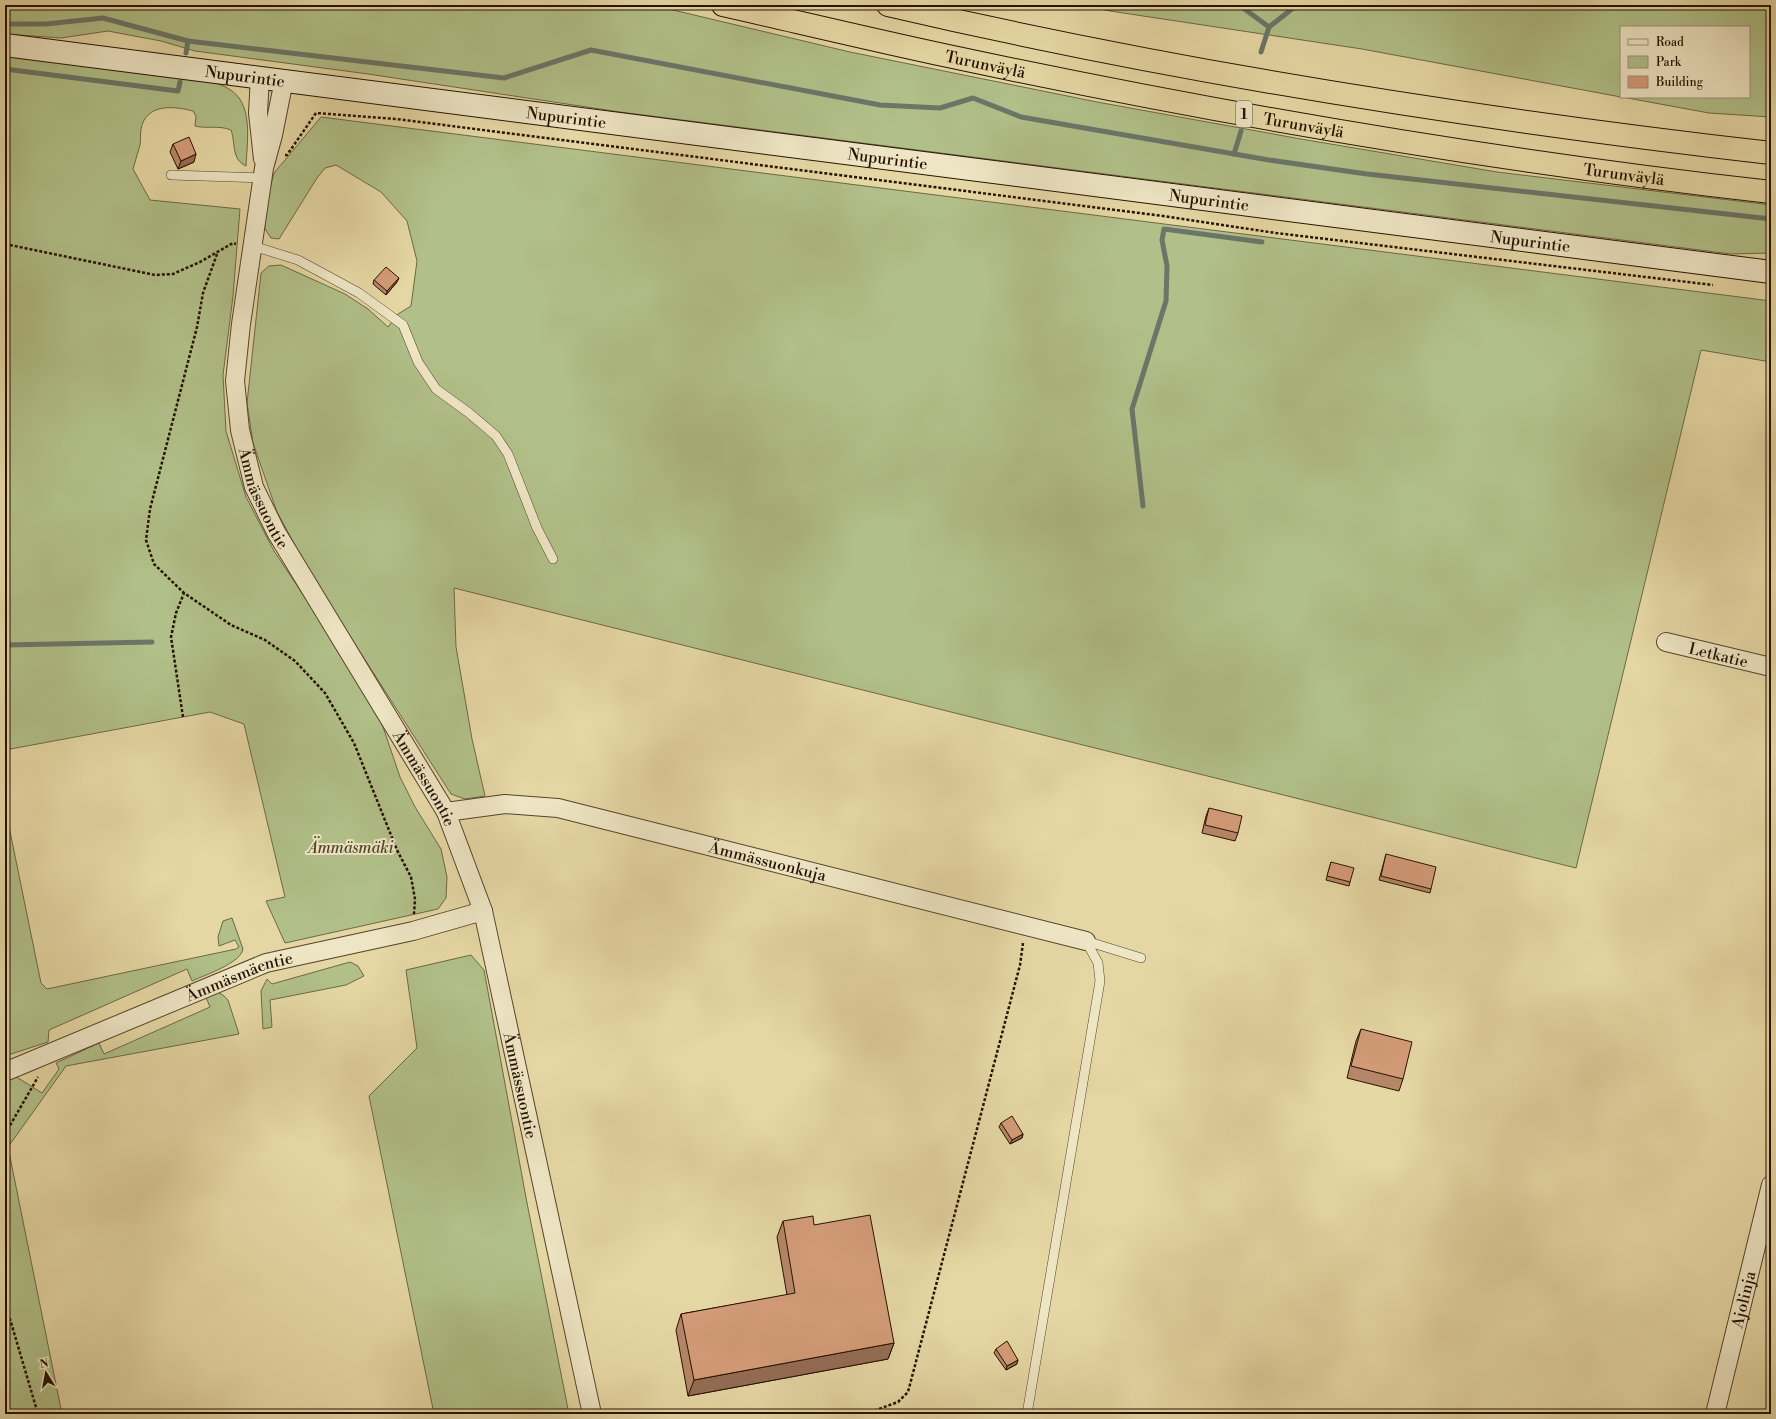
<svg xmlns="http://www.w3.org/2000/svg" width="1776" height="1419" viewBox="0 0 1776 1419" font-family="'Libre Bodoni',serif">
<rect width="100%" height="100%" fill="#e5d7a4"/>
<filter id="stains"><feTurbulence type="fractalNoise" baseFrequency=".005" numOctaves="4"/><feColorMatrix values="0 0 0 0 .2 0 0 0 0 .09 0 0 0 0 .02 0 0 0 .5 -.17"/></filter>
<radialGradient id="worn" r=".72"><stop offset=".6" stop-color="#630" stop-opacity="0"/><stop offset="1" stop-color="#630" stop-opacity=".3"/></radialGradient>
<g fill="#b1bf88" stroke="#6c6844">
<path d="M5,5H652L850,52L1097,102L1301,139L1497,172L1771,205V253L1731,254L620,112L368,74L195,51L161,41L108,31L61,38L5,34Z"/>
<path d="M1081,5H1771V117L1709,113L1622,97H1749V27H1621V97L1362,49L1110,11Z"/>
<path d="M5,56L208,81C215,83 223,85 229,89C254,103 247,142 246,166C231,159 236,144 231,130C219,125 207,129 195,126L196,116L193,111C174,106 146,103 141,129C140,134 141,139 140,145C138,153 135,161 133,169L150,200L240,209L233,296L223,375L226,431L246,497L274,551L324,626L381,721L400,777L415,807L441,849L447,877L446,898L438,909L285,943L266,901L285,897L244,724L210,712L5,750Z"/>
<path d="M321,117L1771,301V362L1701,350L1576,868L454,588L456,647L472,739L485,796L465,799L451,794L314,580L277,512L253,443L247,403L261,273L269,266L281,265L345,294L368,309L388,327L398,314L411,306L417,261L407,221L381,192L336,165L325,168L317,178L279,239L271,238L265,229L266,205L274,173Z"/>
<path d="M5,807L41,983L47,989L236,949L239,947L235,940L219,946L218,937L223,921L232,918L243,949C241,963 205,975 192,981L187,969L49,1030L48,1042L5,1056Z"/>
<path d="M471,955L484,970L527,1203L569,1414H434L369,1096L417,1048L406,970Z"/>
<path d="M350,962L358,966L364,976L346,985L270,1000L272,1027L263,1029L261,991L267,979L272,984Z"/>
<path d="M218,992L224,996L228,1000L239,1034L66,1066L8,1147L62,1414H5V1067L7,1071L42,1093L59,1069L56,1063L99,1043L104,1054L210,1007L205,995Z"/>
</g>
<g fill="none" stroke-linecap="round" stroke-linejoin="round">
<g stroke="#6a7668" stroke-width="5">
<path d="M1239,5L1269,27"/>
<path d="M5,24H46L103,18L188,41L504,78L591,50L880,105L940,108L973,98L1021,117L1269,160L1367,174L1771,219"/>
<path d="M1269,27L1297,5"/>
<path d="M1261,52L1269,27"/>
<path d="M186,53L188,41"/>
<path d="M5,69L178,91L180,82"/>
<path d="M1234,154L1241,131"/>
<path d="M1143,506L1132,409L1166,301L1167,266L1162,240L1164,229L1262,242"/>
<path d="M5,645L152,642"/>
</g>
<defs>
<g id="service">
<path d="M171,175L263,178"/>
<path d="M253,246L298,260L359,293L403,325L418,362L436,389L469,413L496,436L508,454L537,528L553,559"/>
<path d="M1086,941L1141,958"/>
<path d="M1027,1414L1100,981L1098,963L1086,941"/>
</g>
<g id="minor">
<path d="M260,77L258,113L263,159"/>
<path id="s1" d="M284,80L273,135L264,168L241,324L235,381L240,430L254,487L276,532L446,812L483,911L592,1414"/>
<path id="s2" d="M1666,642L1771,667"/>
<path id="s3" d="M446,812L505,804L558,808L1086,941"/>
<path id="s4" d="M7,1071L266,963L413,931L483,911"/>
<path id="s5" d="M1715,1414L1771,1185"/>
</g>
<g id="secondary">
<path id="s6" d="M5,45L1771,272"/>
</g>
<g id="motorway">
<path id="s7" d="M723,5C798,22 873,40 948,56C1220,114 1495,161 1771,192"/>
<path d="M888,5C1179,73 1475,119 1771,153"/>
</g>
</defs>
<use href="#service" stroke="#564329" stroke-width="10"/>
<use href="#minor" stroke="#564329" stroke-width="20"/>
<use href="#secondary" stroke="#261200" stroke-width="24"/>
<use href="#motorway" stroke="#261200" stroke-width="24"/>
<g stroke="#261200" stroke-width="2.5" stroke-dasharray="3 2" stroke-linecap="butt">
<path d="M285,155H287L316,113L396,119L1163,216L1276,233L1713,285"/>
<path d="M5,244L155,275L173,274L200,262L233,243L236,244"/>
<path d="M217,254L203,293L197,327L150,509L146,540L154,564L184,593L231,625L265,640L295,661L325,693L354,743L397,850L411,877L415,899L414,914"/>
<path d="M183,717L171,637L176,613L184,593"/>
<path d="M5,1134L38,1077"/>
<path d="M5,1309L10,1319L38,1414"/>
<path d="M865,1414L898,1402L908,1392L1020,965L1023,943"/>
</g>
<use href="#service" stroke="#eee5c4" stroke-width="9"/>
<use href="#minor" stroke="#eee5c4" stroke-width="18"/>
<use href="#secondary" stroke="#eee5c4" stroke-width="22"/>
<use href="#motorway" stroke="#e5d7a4" stroke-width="22"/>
</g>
<g fill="#b68668" stroke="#261200">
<path d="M173,144L194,162L178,169L170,152Z"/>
<path d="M374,280L397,282L386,295L373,284Z"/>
<path d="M1209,808L1238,833L1235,841L1202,833L1206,816Z"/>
<path d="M1386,854L1431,889L1430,893L1379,880Z"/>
<path d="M1331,862L1350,882L1349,886L1326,880Z"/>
<path d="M1361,1029L1403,1079L1399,1091L1347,1078L1356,1041Z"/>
<path d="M1001,1123L1023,1134L1022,1138L1010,1144L999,1127Z"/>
<path d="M783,1221L894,1343L888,1359L688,1396L676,1330L681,1314L787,1295L777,1237Z"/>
<path d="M996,1349L1017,1364L1006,1370L994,1353Z"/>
</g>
<g fill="#946d55" stroke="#261200">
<path d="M196,154L194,162L178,169L181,161Z"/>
<path d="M399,278L397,282L386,295L387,291Z"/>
<path d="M1023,1134L1022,1138L1010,1144L1012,1140Z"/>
<path d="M894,1343L888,1359L688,1396L694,1380Z"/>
<path d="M1018,1360L1017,1364L1006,1370L1007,1366Z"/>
</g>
<g fill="#d49c79" stroke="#261200">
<path d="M189,137L196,154L181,161L173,144Z"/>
<path d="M386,267L399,278L387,291L374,280Z"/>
<path d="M1209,808L1242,816L1238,833L1205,825Z"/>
<path d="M1386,854L1436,867L1431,889L1381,876Z"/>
<path d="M1331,862L1354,868L1350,882L1327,876Z"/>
<path d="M1361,1029L1412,1042L1403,1079L1351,1066Z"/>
<path d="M1012,1116L1023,1134L1012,1140L1001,1123Z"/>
<path d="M870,1215L894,1343L694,1380L681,1314L795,1293L783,1221L813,1216L814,1225Z"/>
<path d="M1007,1341L1018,1360L1007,1366L996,1349Z"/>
</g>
<g text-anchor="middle" stroke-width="4" stroke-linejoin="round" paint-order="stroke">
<rect fill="#eee5c4" stroke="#62513b" stroke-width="1" x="1236" y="101" width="16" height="26" rx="3"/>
<g font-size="15" font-weight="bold" fill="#261200">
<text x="1244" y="119">1</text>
</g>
<g font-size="16" fill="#261200" stroke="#eee5c4">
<text dy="6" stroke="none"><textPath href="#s7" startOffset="269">Turunväylä</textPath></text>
<text dy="6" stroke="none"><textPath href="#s6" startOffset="242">Nupurintie</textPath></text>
<text dy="6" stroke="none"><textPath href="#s6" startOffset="566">Nupurintie</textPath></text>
<text dy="6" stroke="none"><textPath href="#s7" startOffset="593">Turunväylä</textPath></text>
<text dy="6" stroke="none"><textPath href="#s6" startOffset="890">Nupurintie</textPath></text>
<text dy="6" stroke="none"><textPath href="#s7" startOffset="917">Turunväylä</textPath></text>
<text dy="6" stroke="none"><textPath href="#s6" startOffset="1214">Nupurintie</textPath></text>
<text dy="6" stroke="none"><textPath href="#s6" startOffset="1538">Nupurintie</textPath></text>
<text dy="6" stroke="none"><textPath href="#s1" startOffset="427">Ämmässuontie</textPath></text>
<text dy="6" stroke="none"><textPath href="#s2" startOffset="54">Letkatie</textPath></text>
<text dy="6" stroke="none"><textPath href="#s1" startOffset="751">Ämmässuontie</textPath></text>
<text dy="6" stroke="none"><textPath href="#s3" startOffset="329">Ämmässuonkuja</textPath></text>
<text dy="6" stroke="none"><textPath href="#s4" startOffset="251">Ämmäsmäentie</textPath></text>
<text dy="6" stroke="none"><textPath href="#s1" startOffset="1075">Ämmässuontie</textPath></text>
<text dy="6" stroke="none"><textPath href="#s5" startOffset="118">Ajolinja</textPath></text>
</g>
<g font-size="16" font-style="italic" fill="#504629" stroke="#eee5c4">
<text x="351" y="853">Ämmäsmäki</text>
</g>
</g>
<rect width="1776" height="1419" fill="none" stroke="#e5d7a4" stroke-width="20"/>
<rect x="6" y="6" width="1764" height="1407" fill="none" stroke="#261200" stroke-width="2"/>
<rect x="10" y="10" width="1756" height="1399" fill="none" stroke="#261200"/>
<rect x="1620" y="26" width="130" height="72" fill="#eee5c4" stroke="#9e9176"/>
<rect x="1628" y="39" width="20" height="6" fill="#eee5c4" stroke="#9e9176"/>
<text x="1656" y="46" font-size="12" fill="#261200">Road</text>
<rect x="1628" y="56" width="20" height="12" fill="#b1bf88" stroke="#9e9176"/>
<text x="1656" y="66" font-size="12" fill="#261200">Park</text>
<rect x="1628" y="76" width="20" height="12" fill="#d49c79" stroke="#9e9176"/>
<text x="1656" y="86" font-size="12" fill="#261200">Building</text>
<g transform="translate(46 1373) rotate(349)" stroke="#eee5c4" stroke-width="3" paint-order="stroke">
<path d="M0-3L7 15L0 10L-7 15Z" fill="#261200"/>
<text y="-6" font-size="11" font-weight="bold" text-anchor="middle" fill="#261200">N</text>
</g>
<rect width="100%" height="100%" filter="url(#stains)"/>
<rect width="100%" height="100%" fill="url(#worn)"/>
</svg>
